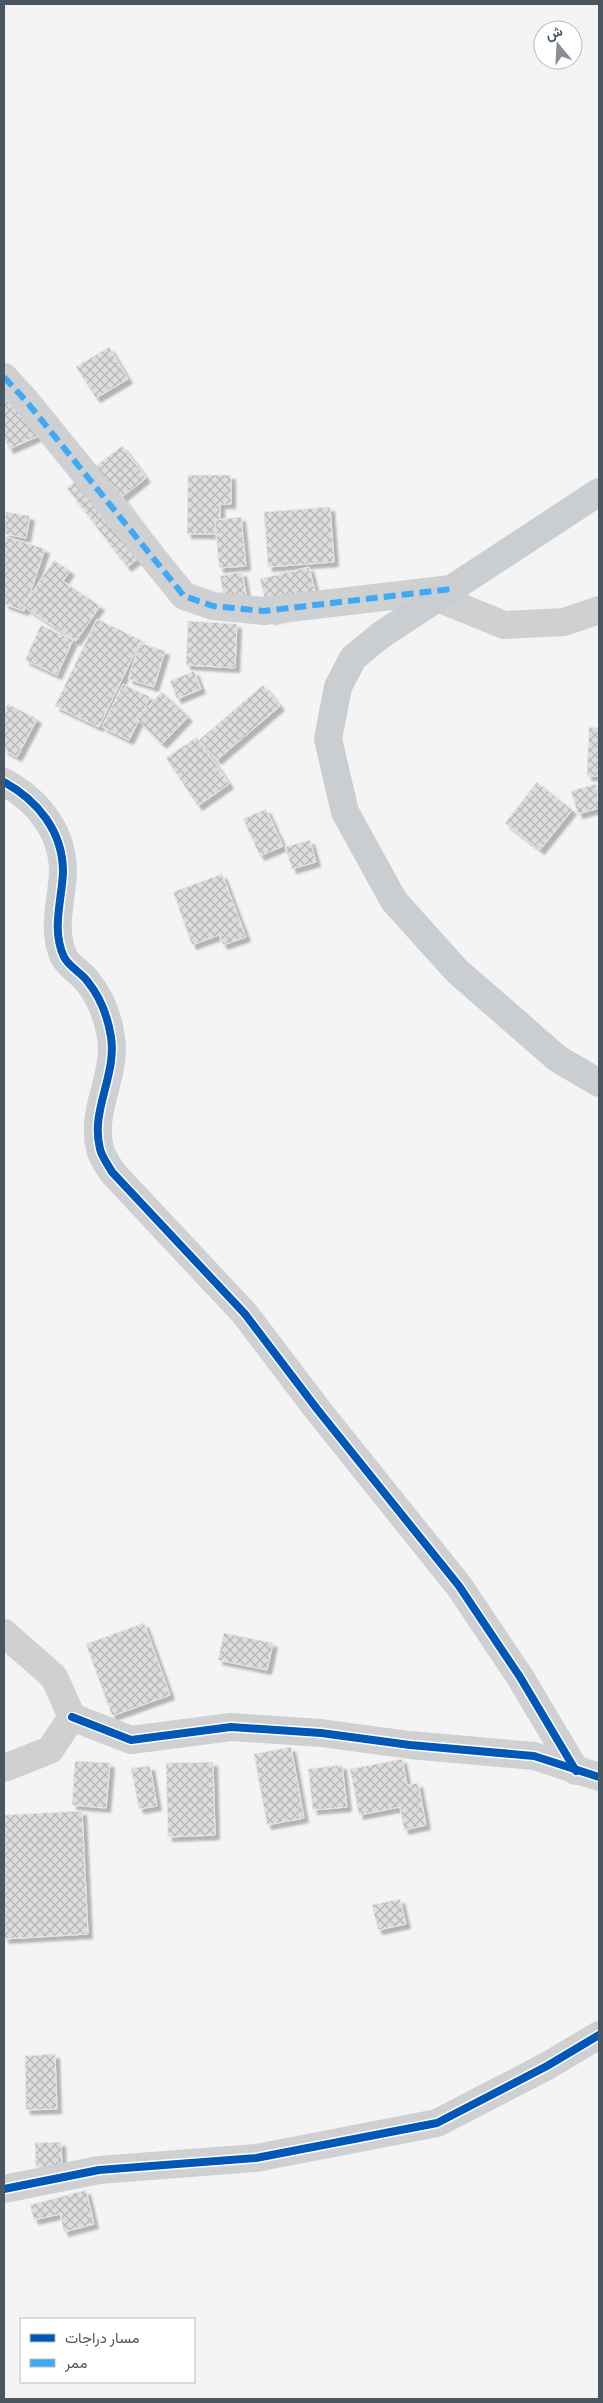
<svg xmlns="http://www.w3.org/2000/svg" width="603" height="2403" viewBox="0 0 603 2403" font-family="'Source Sans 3',Vazirmatn,sans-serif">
<defs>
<pattern id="building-cross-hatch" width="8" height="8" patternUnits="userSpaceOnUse" patternTransform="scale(1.25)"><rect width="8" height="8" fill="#ddddde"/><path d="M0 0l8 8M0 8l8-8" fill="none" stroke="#b5b6b7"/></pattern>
<filter id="shadow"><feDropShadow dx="4.5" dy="4.5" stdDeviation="1" flood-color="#0004"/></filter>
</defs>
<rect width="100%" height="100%" fill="#f4f4f4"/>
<g fill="url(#building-cross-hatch)" stroke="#e5e6e7" filter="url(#shadow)">
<path d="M109,347L128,379L96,398L76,367Z"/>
<path d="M4,373L43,434L9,449L4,436Z"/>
<path d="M122,446L146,478L122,497L157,544L127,567L67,488Z"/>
<path d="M188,475H231V504H220V534H187Z"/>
<path d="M330,507L334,562L268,567L264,512Z"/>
<path d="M6,512L30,516L26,538L4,534Z"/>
<path d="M241,517L246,566L219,568L215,520Z"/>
<path d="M4,536L45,549L24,611L4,604Z"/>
<path d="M54,560L70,571L63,581L100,606L76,641L23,606Z"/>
<path d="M309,567L319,607L270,620L260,579Z"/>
<path d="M242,572L248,605L226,609L220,576Z"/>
<path d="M97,619L141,640L99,727L55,706Z"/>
<path d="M188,621L237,624L235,668L186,665Z"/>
<path d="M41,625L73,640L57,675L25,660Z"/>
<path d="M140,643L165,651L154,687L128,679Z"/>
<path d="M194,671L201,689L177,699L170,681Z"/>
<path d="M123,684L150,697L129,740L102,727Z"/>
<path d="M263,685L280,706L217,760L199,740Z"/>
<path d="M162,692L188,717L162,744L136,718Z"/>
<path d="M8,704L37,719L17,757L4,750V712Z"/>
<path d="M589,727L599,728V776H587Z"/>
<path d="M197,737L229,784L198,806L166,758Z"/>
<path d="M537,782L572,810L540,850L505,823Z"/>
<path d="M596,784L599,808L578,814L571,791Z"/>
<path d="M266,809L283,846L260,856L243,819Z"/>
<path d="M310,840L316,862L292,869L285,847Z"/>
<path d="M222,874L246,937L223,945L219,935L192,945L173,892Z"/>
<path d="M144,1623L170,1695L112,1716L86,1644Z"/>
<path d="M224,1633L273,1643L267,1670L218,1660Z"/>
<path d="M291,1747L304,1818L267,1825L254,1754Z"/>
<path d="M402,1759L407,1785L418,1783L426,1825L404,1830L400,1807L359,1815L350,1769Z"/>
<path d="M75,1761L110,1763L106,1808L72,1805Z"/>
<path d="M213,1762L215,1835L168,1837L166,1763Z"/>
<path d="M342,1765L347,1807L313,1810L308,1769Z"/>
<path d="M150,1766L157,1806L139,1809L131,1768Z"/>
<path d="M82,1811L88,1934L4,1939V1815Z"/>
<path d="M400,1899L406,1924L378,1930L372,1905Z"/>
<path d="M55,2054L57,2109L26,2110L25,2056Z"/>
<path d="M61,2142L62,2166L36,2167L35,2143Z"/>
<path d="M86,2190L94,2224L64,2232L60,2214L34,2220L30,2205Z"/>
</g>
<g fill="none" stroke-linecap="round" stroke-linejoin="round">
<g stroke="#ced0d2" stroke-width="28">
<path d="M4,377L26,401L184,596L213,606L264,611L451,589"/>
<path d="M438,598L504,625L564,622L599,610"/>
<path d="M4,782C37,800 63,831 63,872C62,901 51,929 64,957C69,967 82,973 88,982C100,997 108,1018 111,1037C117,1076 90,1110 100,1149C102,1157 108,1165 112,1172L245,1314L317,1409L459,1586L520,1677L576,1771"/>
<path d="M4,1633L54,1677L72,1717L50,1750L4,1768"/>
<path d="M72,1717L131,1740L231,1727L321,1733L410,1745L534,1756L599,1777"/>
<path d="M4,2189L99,2170L256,2158L437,2123L547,2066L599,2035"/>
</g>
<path stroke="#caced1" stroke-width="28" d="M599,492L381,635L353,658L338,687L328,739L345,812L394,901L457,971L558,1059L599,1083"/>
<path stroke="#3fa9f5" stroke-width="6" stroke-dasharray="12 6" stroke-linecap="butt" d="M4,377L26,401L184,596L213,606L264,611L451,589"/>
<defs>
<g id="cycleway">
<path d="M4,782C37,800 63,831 63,872C62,901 51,929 64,957C69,967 82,973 88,982C100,997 108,1018 111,1037C117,1076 90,1110 100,1149C102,1157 108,1165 112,1172L245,1314L317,1409L459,1586L520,1677L576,1771"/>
<path d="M72,1717L131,1740L231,1727L321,1733L410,1745L534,1756L599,1777"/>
<path d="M4,2189L99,2170L256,2158L437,2123L547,2066L599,2035"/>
</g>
</defs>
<use href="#cycleway" stroke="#fff" stroke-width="11"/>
<use href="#cycleway" stroke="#0057b8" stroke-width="8"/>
</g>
<rect width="603" height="2403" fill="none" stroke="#4a5661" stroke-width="10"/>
<rect x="20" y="2318" width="175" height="65" fill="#ffffff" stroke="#b7bbc0"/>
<rect x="30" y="2334" width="25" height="8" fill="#0057b8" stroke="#b7bbc0"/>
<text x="65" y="2343" font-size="15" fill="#4a5661">مسار دراجات</text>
<rect x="30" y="2359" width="25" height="8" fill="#3fa9f5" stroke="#b7bbc0"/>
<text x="65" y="2368" font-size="15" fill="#4a5661">ممر</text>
<g transform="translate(558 45) rotate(342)"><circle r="24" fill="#ffffff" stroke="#b7bbc0"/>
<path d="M0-4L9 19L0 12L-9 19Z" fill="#868d94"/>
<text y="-8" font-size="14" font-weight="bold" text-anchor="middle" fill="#4a5661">ش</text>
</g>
</svg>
